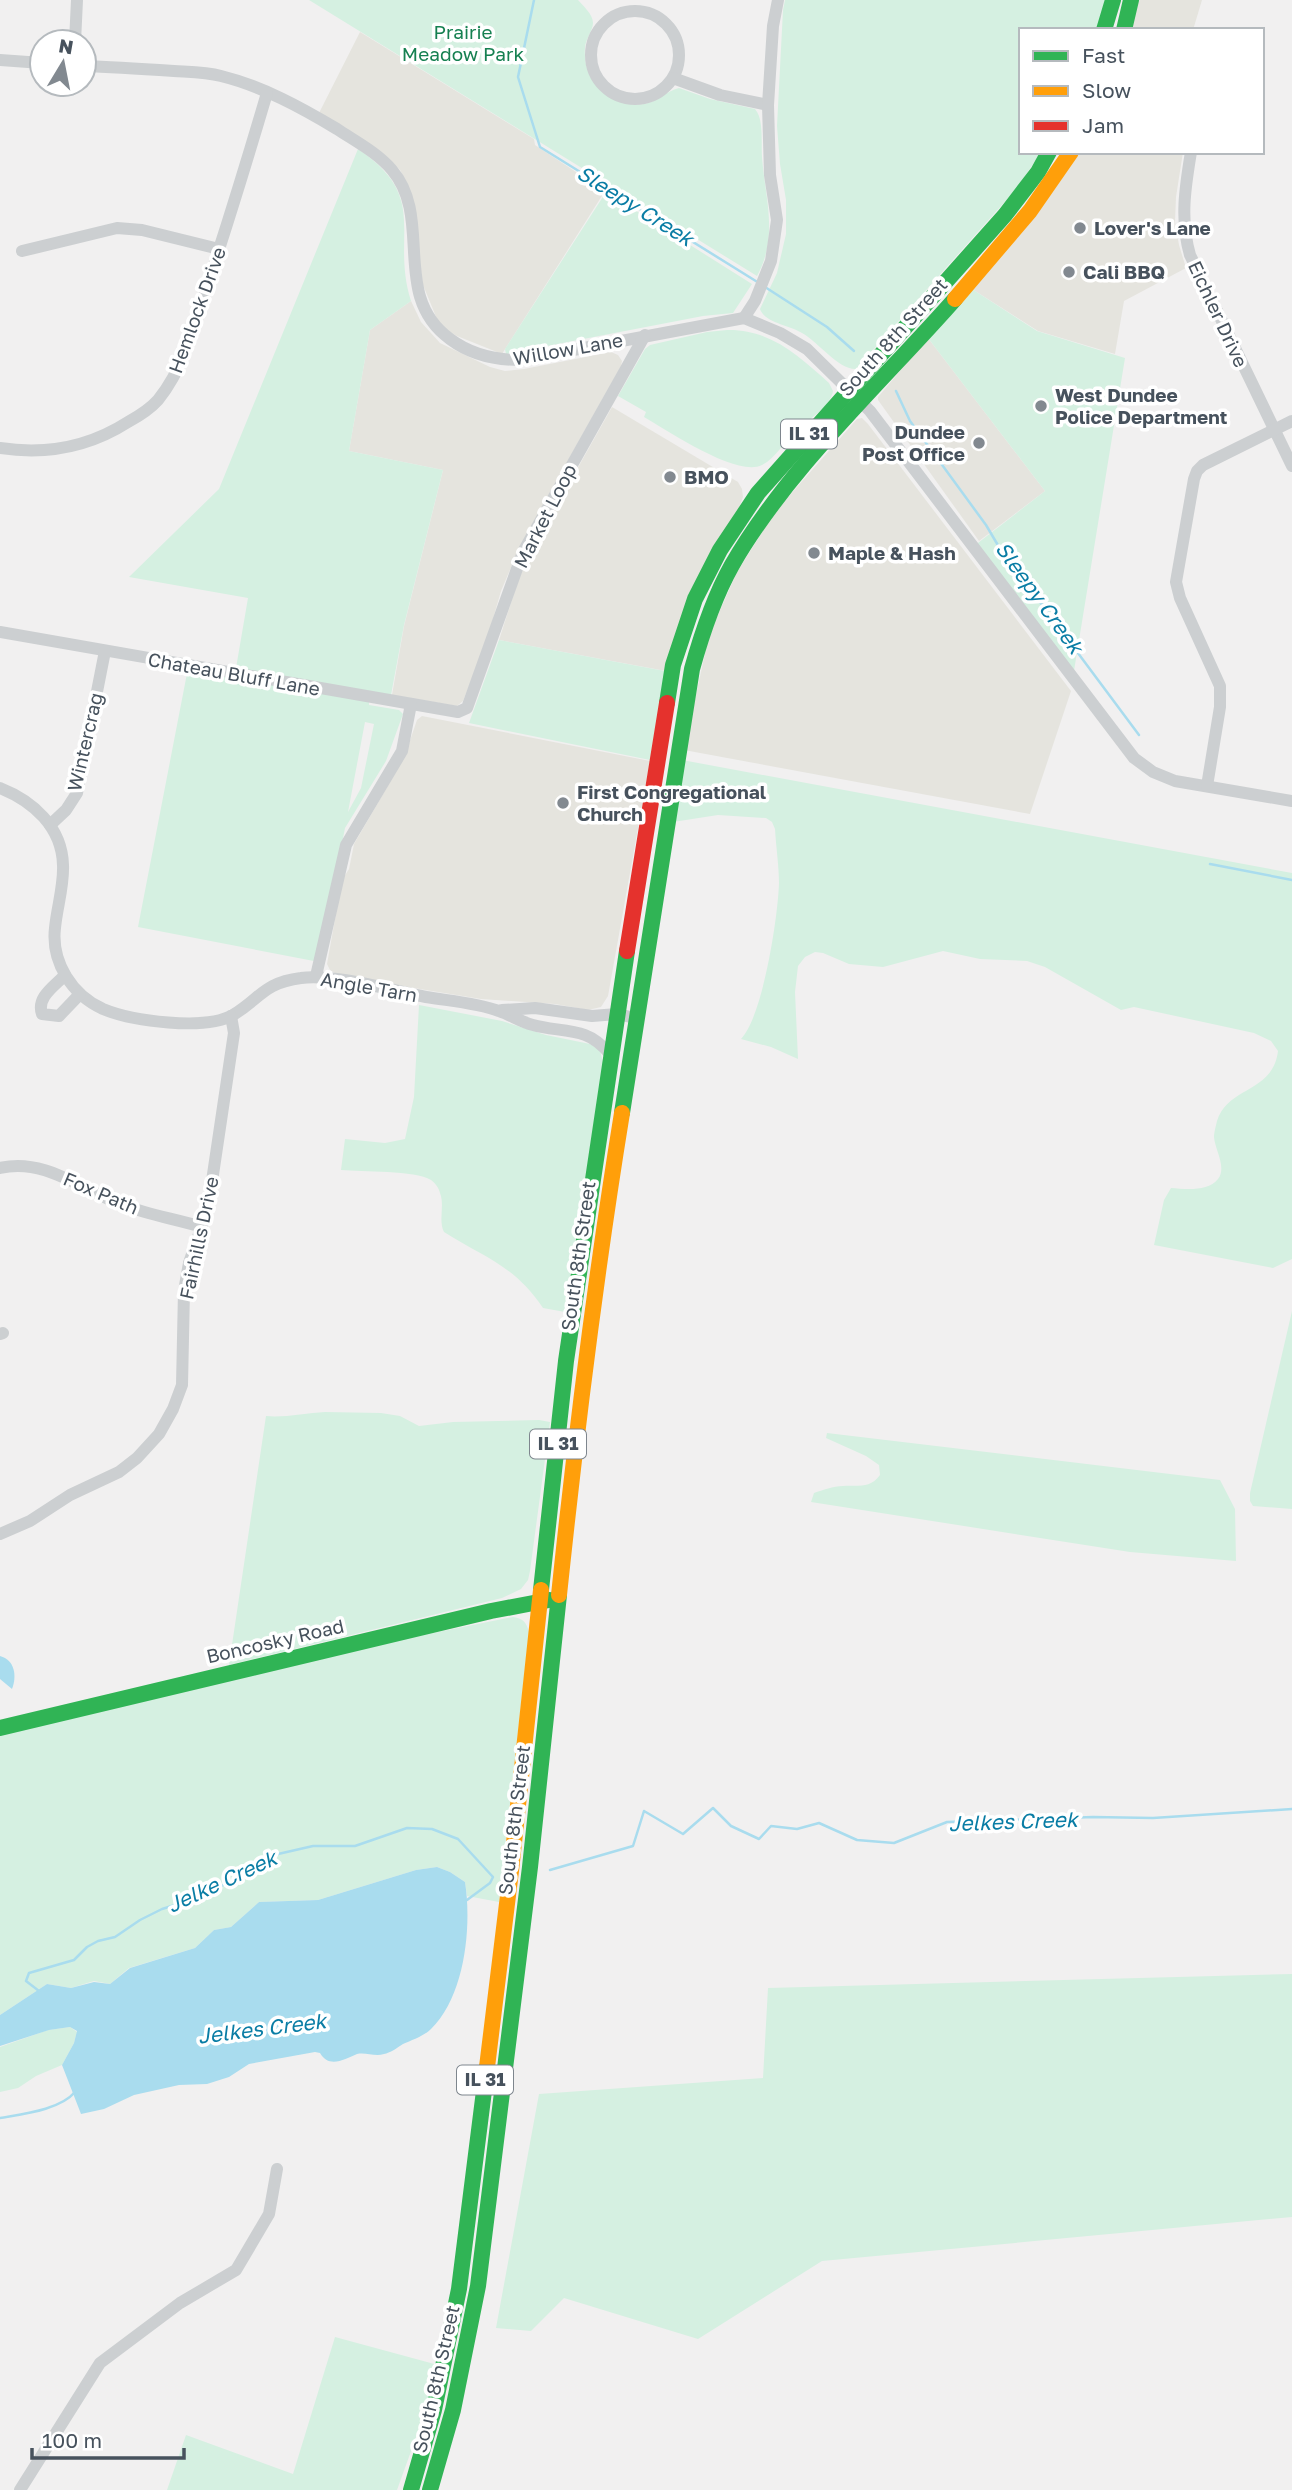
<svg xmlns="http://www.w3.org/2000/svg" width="1292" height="2490" viewBox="0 0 1292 2490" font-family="'Golos Text',sans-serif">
<rect width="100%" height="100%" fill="#f1f0f0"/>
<g fill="#e5e4de">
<path d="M1138,0H1202L1193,30H1131Z"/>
<path d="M360,32L534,139L535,145L605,191L502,354L457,336L445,329L437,319L423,285L408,185L400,170L376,148L319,113Z"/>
<path d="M1078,152H1183L1176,197L1175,222L1179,245L1186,268L1124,301L1115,354L1038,331L972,289Z"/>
<path d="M411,301L421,322L440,343L490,367L505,371L524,369L611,352L618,355L622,361L621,366L520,546L501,591L486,643L463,701L457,706L392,695L404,626L443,470L349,451L370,330Z"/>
<path d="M928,338L1045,491L979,541L878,400V397Z"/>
<path d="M612,407L738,482L742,489L743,497L739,508L666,671L499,640L518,581L531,551Z"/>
<path d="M862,418L868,424L1071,691L1030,814L684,750L709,635L737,572L775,512L857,419Z"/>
<path d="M422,716L650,761L608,996L601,1007L588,1010L555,1004L481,999L340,976L330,970L327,964L342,880L349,869L354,844L404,758L417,720Z"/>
</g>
<g fill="#d5f0e1" fill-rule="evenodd">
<path d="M309,0H578C583,6 593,14 593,23C593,30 585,40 585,48C582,82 611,108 644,104C658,102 666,91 679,88L710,99L755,109C764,119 761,142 762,157C765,198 779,236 757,276Z"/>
<path d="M785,0H1105L1097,30H1021V152H1041L1017,188L856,369C839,370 818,342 802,333C789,325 765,323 760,309L777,273L786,234V200L780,164L777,126L783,10Z"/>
<path d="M358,149C431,198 390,235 411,301L370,330L349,451L443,470L404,625L391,695L236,668L248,598L129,577L219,489Z"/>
<path d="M606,192L752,284L733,313L703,316L506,354L505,349Z"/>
<path d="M972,289L1037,331L1125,358L1073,677L974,546L1045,491L928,338Z"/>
<path d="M727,330C770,329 799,356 829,383L833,391C831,406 808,420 797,430C785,440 776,458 762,465C737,478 667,430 644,417L646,412L618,396L645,349L650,345L707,332Z"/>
<path d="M499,640L665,671L650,760L469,723Z"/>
<path d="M189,663L369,698V705L399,710L403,714L386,761L345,828L319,962L138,927ZM365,722L374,724L361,788L348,812Z"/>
<path d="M682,760L1292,873V1259L1273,1268L1154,1245L1164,1200L1171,1188C1185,1189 1208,1192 1218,1179C1227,1167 1215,1150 1214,1137C1214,1133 1216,1125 1217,1121C1228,1086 1273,1093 1278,1051L1271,1041L1254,1033L1134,1007L1121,1010L1045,967L1027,961L980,959L943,951L883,967L849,964L823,953L815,952L805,957L798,966L795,992L798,1059L771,1047L741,1039C763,1016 778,917 779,883C779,866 776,847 775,829L772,822L766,818L718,815L673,822Z"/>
<path d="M419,1005L502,1021L546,1035L590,1044L600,1050L603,1063L565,1312L543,1308C514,1265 485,1258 444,1232C438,1220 445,1206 440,1193C439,1188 435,1183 431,1180C415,1170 362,1172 341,1170L345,1139L385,1143L405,1139L414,1097Z"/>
<path d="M1292,1311V1509L1253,1506L1250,1501V1493Z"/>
<path d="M325,1412L381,1413L400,1416L419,1426L453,1422L539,1420L550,1422L530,1571L528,1580L521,1589L502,1598L229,1665L266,1416C282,1418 307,1413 325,1412Z"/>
<path d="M827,1433L1220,1480L1235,1509L1236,1561L1130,1552L811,1502L814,1493C823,1490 833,1486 843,1486C858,1485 870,1489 880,1475L879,1465L866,1456L826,1438Z"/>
<path d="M513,1617C524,1619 526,1622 529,1632L499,1902L467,1896L465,1882L450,1872L437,1867L416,1870L318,1900L259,1902L231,1927L214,1930L195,1948L129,1968L110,1984L94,1981L71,1988L47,1984L0,2015V1734L393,1641Z"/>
<path d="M1292,1974V2217L822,2261L698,2339L564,2298L531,2331L496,2328L539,2094L763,2078L768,1988Z"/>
<path d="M70,2027L77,2032L74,2043L62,2065L36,2076L18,2088L0,2092V2047L48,2030Z"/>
<path d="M335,2337L438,2365L431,2396L397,2490H167L186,2435L293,2474Z"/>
</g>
<g fill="#a9dcee">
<path d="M0,1656C15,1660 17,1676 12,1689L0,1679Z"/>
<path d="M437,1867L450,1872L465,1882C472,1926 465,1996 431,2029C424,2036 412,2040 403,2044C397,2048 390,2053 384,2054C375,2057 366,2052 357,2054C345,2059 329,2069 320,2053L315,2052L249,2064L229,2077L207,2084L179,2085L134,2095L104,2109L81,2114L62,2065L74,2043L77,2031L70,2027L49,2030L0,2046V2015L47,1984L71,1988L94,1982L110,1984L130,1968L195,1948L214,1930L231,1927L259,1902L318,1900L416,1870Z"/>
</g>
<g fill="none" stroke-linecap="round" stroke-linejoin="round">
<g stroke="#a9dcee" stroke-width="2.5">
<path d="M534,0L518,77L540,147L759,283"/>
<path d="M765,287L827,327L854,351"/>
<path d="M896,391L910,421L986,525L999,547L1139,735"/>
<path d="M1210,864L1292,880"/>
<path d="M550,1870L633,1846L644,1811L683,1834L713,1808L731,1826L759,1839L771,1826L797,1829L819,1823L857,1840L894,1843L947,1822L1093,1817L1153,1818L1292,1809"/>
<path d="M39,1991L26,1981L29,1973L74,1960L87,1947L98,1941L115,1937L140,1920L162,1909L198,1898L243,1875L265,1857L313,1846H355L407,1828L432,1829L458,1839L493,1877L490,1883L467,1900"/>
<path d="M0,2118C22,2114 60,2110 75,2092"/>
</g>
<g stroke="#cccfd1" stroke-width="12">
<circle cx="635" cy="55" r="44"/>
<path d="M75,42L77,0"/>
<path d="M0,60L42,63"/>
<path d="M84,66C114,67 144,69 174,71C190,72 206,72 221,76C262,86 302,108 337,129C355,141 378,153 392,170C434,219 390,296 450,339C470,354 495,360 520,360L744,318L780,333L807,349L870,411L1134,758L1153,772L1175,781L1292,801"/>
<path d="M673,78L720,95L768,105"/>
<path d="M1191,152C1185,188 1180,220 1190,255L1292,466"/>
<path d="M22,251L117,228L142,230L219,249"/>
<path d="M744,318L755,301L771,261L777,220L770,175L768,105L773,26L778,0"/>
<path d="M0,448C46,455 89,447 128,422C139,416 150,409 158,400C186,365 197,318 210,277C230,216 249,154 267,93"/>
<path d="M0,632L458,712L467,708L523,552L645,335"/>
<path d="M1207,786L1220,707V686L1180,598L1176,582L1194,479L1197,471L1203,465L1292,421"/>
<path d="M0,788C33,801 62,827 63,865C64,886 57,907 55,928C51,962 72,995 103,1009C132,1021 205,1031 233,1015C261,998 263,983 301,978C332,973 394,991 426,997C450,1001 477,1003 499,1011C511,1015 521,1022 533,1025C550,1030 569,1029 585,1035C596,1039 603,1046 610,1054"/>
<path d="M50,825L66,810L77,793L105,651"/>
<path d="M65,975C55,986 36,997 42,1014L59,1016L80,994"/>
<path d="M316,976L346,845L402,751L411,704"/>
<path d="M502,1010L535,1008L592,1016L617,1014L635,1018"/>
<path d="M0,1168C45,1157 83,1191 123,1205C149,1215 176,1219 202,1227"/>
<path d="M0,1334L3,1333"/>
<path d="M0,1534L30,1521L70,1495L119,1472L137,1458L159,1434L173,1409L182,1385L184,1291L189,1263L208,1208L234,1033L231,1016"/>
<path d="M20,2490L100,2363L180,2303L236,2270L269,2214L277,2169"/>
</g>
<g stroke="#30b455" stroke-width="16">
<path d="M1104,30L1113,0"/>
<path d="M1124,30L1131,0"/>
<path d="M667,703L673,665L695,599L720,550L758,493L1005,215L1038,172L1049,152"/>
<path d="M622,1113L692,669C702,633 714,597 732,565C787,469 882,382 955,299"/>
<path d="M541,1590L566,1361L627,951"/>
<path d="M0,1728L491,1611L549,1600"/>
<path d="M411,2490L434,2410L459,2289L487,2067"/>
<path d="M430,2490L453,2410L478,2286L530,1867L559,1595"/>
</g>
<g stroke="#ff9f0a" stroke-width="16">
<path d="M955,299L1030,211L1071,152"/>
<path d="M559,1595C576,1433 596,1273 622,1113"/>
<path d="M487,2067L511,1871L541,1590"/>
</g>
<path stroke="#e5322d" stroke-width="16" d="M627,951L667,703"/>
</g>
<g fill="#828990" stroke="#fff" stroke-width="2.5">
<circle cx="1080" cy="228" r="7"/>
<circle cx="1069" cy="272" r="7"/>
<circle cx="1041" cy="406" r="7"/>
<circle cx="979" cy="443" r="7"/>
<circle cx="670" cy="477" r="7"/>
<circle cx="814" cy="553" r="7"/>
<circle cx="563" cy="803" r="7"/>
</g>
<g text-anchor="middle" stroke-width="7" stroke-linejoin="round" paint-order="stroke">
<g fill="#fff" stroke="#7e868e" stroke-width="2">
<rect x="781" y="419.5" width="56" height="29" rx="5"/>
<rect x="530" y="1429.5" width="56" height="29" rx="5"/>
<rect x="457" y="2065.5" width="56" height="29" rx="5"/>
</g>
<g font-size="18" font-weight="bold" fill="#47525d">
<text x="809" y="440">IL 31</text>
<text x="558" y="1450">IL 31</text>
<text x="485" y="2086">IL 31</text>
</g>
<g font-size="19" fill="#168051" stroke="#fff">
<text x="463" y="39">Prairie<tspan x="463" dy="22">Meadow Park</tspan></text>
</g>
<g font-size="19" font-weight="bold" fill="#47525d" stroke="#fff" text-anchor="start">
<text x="1094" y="235">Lover's Lane</text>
<text x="1083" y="279">Cali BBQ</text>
<text x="1055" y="402">West Dundee<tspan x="1055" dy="22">Police Department</tspan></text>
<text x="965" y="439" text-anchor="end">Dundee<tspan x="965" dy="22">Post Office</tspan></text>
<text x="684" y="484">BMO</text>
<text x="828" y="560">Maple &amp; Hash</text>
<text x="577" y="799">First Congregational<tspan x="577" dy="22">Church</tspan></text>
</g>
<g font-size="19" fill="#47525d" stroke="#fff">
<text transform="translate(197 310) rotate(-70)" y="7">Hemlock Drive</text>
<text transform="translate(1218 314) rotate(65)" y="7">Eichler Drive</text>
<text transform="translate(893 337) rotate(-48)" y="7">South 8th Street</text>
<text transform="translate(568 349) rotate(-10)" y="7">Willow Lane</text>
<text transform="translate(545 516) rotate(-63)" y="7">Market Loop</text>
<text transform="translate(234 674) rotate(10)" y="7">Chateau Bluff Lane</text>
<text transform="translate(85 742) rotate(-77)" y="7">Wintercrag</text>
<text transform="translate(369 987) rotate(10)" y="7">Angle Tarn</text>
<text transform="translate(101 1193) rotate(23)" y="7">Fox Path</text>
<text transform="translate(199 1238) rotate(-78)" y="7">Fairhills Drive</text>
<text transform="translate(578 1256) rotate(-82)" y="7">South 8th Street</text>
<text transform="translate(275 1641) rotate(-13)" y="7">Boncosky Road</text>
<text transform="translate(514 1820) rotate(-83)" y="7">South 8th Street</text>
<text transform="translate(436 2379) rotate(-77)" y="7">South 8th Street</text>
</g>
<g font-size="21" font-style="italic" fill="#0a7da5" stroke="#fff">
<text transform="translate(635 206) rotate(32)" y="7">Sleepy Creek</text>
<text transform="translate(1039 598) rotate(54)" y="7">Sleepy Creek</text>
<text transform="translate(1013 1822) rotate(-2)" y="7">Jelkes Creek</text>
<text transform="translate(222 1882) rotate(-25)" y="7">Jelke Creek</text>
<text transform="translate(262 2029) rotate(-7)" y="7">Jelkes Creek</text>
</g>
</g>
<rect x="1019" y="28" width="245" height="126" fill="#ffffff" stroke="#b5babe" stroke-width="2"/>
<rect x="1033" y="51" width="35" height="10" fill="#30b455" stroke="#b5babe" stroke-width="2"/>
<text x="1082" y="63" font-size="21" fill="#47525d">Fast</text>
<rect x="1033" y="86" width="35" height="10" fill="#ff9f0a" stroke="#b5babe" stroke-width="2"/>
<text x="1082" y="98" font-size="21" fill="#47525d">Slow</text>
<rect x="1033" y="121" width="35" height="10" fill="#e5322d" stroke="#b5babe" stroke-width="2"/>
<text x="1082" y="133" font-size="21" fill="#47525d">Jam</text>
<g transform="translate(63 63) rotate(10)"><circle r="33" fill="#ffffff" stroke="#b5babe" stroke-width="2"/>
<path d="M0-5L12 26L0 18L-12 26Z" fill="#828990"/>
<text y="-10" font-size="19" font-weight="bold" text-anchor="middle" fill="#47525d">N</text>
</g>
<path d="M32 2448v10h152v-10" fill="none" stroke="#47525d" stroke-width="3.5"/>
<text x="42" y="2448" font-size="21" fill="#47525d" stroke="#ffffff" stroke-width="5" paint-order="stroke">100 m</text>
</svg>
